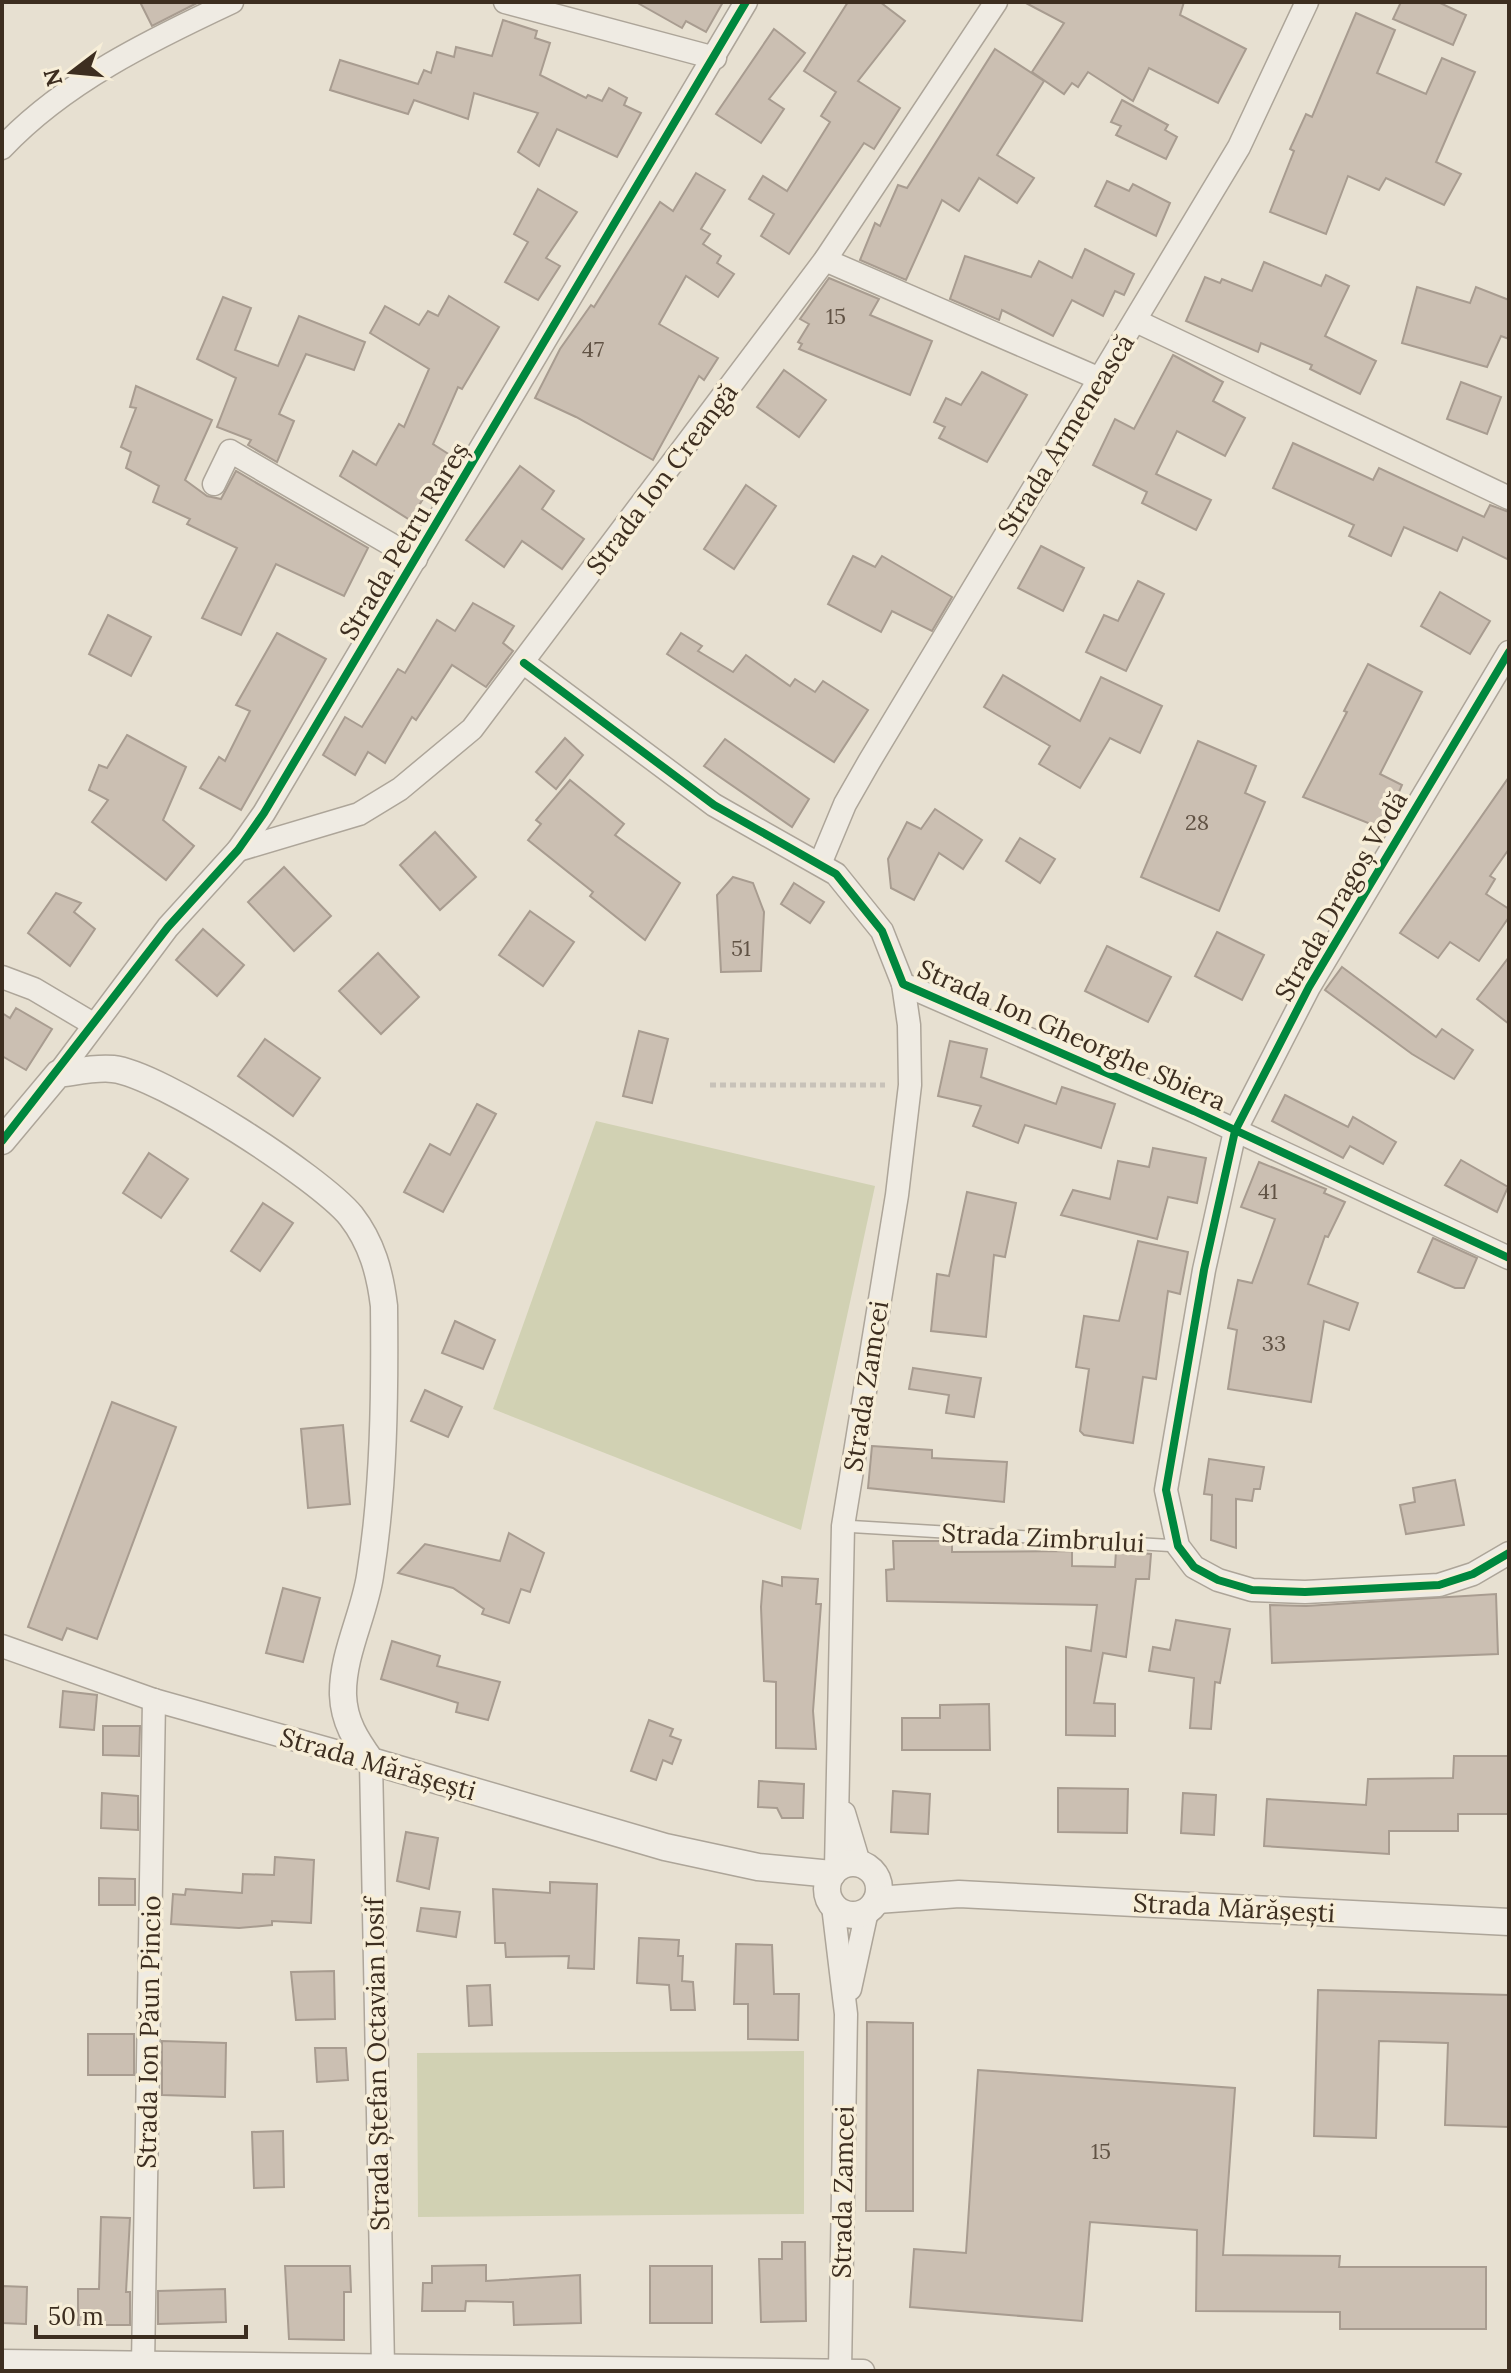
<svg xmlns="http://www.w3.org/2000/svg" width="1511" height="2373" viewBox="0 0 1511 2373" font-family="Lora,serif">
<rect width="100%" height="100%" fill="#e7e0d1"/>
<g fill="#d1d1b3">
<path d="M596,1121L875,1186L801,1530L493,1409Z"/>
<path d="M804,2051V2214L418,2217L417,2053Z"/>
</g>
<g fill="#cbbfb2" stroke="#a89c90" stroke-width="2">
<path d="M140,2H199L152,26Z"/>
<path d="M636,2H723L706,32L686,21L682,28Z"/>
<path d="M848,2H880L905,21L858,81L900,108L874,149L864,143L789,254L761,236L774,214L749,199L763,176L787,191L830,122L821,116L836,92L804,71Z"/>
<path d="M1024,2H1184L1180,15L1246,49L1218,103L1149,68L1133,101L1088,72L1078,87L1072,83L1064,94L1032,72L1064,23Z"/>
<path d="M1401,2H1438L1466,15L1453,45L1393,19Z"/>
<path d="M1356,13L1395,30L1377,73L1426,94L1442,58L1475,72L1436,162L1461,174L1444,205L1386,178L1379,190L1348,176L1326,234L1270,212L1294,151L1290,149L1306,114L1312,117Z"/>
<path d="M503,20L537,31L535,38L550,43L540,75L586,98L588,95L602,101L609,88L627,98L624,105L641,113L617,157L557,129L539,166L518,152L538,113L474,93L468,119L414,100L408,114L330,90L340,60L418,84L424,70L431,73L437,52L454,57L456,47L492,56Z"/>
<path d="M774,29L805,53L769,99L784,109L761,143L716,114Z"/>
<path d="M995,49L1044,81L997,155L1034,178L1017,203L979,178L959,211L942,200L906,280L860,260L875,223L880,226L898,185L907,188Z"/>
<path d="M1122,100L1168,125L1165,130L1177,137L1166,159L1116,135L1121,126L1111,122Z"/>
<path d="M696,173L725,190L701,229L710,234L703,244L721,256L717,263L734,274L718,297L686,276L659,324L718,358L704,380L699,376L653,460L576,417L535,398L560,349L591,305L594,307L660,202L673,211Z"/>
<path d="M1107,181L1129,191L1133,184L1170,203L1156,236L1095,206Z"/>
<path d="M538,189L577,212L546,258L560,266L538,300L505,282L528,242L514,234Z"/>
<path d="M1085,249L1134,274L1124,295L1115,291L1103,316L1072,300L1053,336L1002,310L999,320L950,299L965,256L1031,277L1039,261L1072,278Z"/>
<path d="M1264,262L1321,286L1326,275L1349,286L1325,336L1376,361L1360,394L1310,369L1312,365L1261,343L1258,352L1186,321L1205,277L1220,283L1222,279L1252,291Z"/>
<path d="M829,278L879,299L870,315L932,341L910,395L799,349L802,344L798,342L809,324L800,319Z"/>
<path d="M1417,287L1470,303L1476,287L1509,300V339L1501,336L1487,367L1402,343Z"/>
<path d="M449,296L499,327L462,389L458,387L433,444L450,455L410,520L340,476L353,451L376,465L399,424L404,427L429,369L370,333L385,306L419,325L428,311L438,316Z"/>
<path d="M223,297L251,308L235,350L278,366L299,316L365,342L354,370L306,354L279,414L294,421L277,462L248,445L251,440L217,427L236,378L197,359Z"/>
<path d="M1173,355L1223,382L1213,401L1245,418L1225,456L1177,431L1156,474L1211,500L1196,530L1142,503L1147,492L1093,465L1115,419L1134,429Z"/>
<path d="M784,370L826,400L799,437L757,407Z"/>
<path d="M982,372L1027,395L987,462L939,438L945,427L934,422L946,398L961,405Z"/>
<path d="M1461,382L1501,397L1487,434L1447,419Z"/>
<path d="M136,386L212,420L185,480L207,496L221,499L236,471L368,548L344,596L276,564L241,635L202,618L237,548L187,524L190,519L153,502L159,486L126,468L131,452L121,447L136,408L130,407Z"/>
<path d="M1293,443L1373,480L1379,468L1484,517L1490,505L1509,512V560L1463,537L1457,551L1404,527L1391,556L1349,536L1354,525L1273,488Z"/>
<path d="M520,466L554,491L542,509L584,539L562,569L522,541L504,567L466,540Z"/>
<path d="M746,485L776,506L734,569L704,549Z"/>
<path d="M1041,546L1084,568L1063,611L1018,588Z"/>
<path d="M853,556L875,567L882,556L952,597L932,631L892,611L881,632L828,604Z"/>
<path d="M1138,581L1164,594L1126,671L1086,652L1104,615L1118,621Z"/>
<path d="M1440,592L1490,621L1470,654L1421,626Z"/>
<path d="M473,603L514,626L503,643L513,651L486,687L452,665L416,720L412,717L385,763L368,752L355,775L323,755L345,717L362,727L398,669L405,673L437,620L455,631Z"/>
<path d="M108,615L151,637L131,676L89,654Z"/>
<path d="M277,633L326,659L241,810L200,788L219,757L225,761L250,711L236,705Z"/>
<path d="M681,633L702,646L698,651L733,672L746,655L790,686L795,679L815,692L823,681L868,710L834,762L667,654Z"/>
<path d="M1368,664L1422,692L1380,774L1402,785L1383,829L1303,797L1347,712L1344,711Z"/>
<path d="M1003,675L1080,721L1101,677L1162,706L1140,753L1110,738L1080,788L1039,764L1050,746L984,707Z"/>
<path d="M127,735L186,767L163,820L194,846L166,880L92,822L108,800L89,790L99,765L107,768Z"/>
<path d="M565,738L583,755L556,789L536,772Z"/>
<path d="M725,739L809,799L792,827L704,766Z"/>
<path d="M1198,741L1256,766L1245,793L1265,802L1219,911L1141,877Z"/>
<path d="M1509,777V849L1490,876L1495,879L1486,894L1509,909V917L1479,961L1450,942L1438,958L1400,933Z"/>
<path d="M570,780L624,824L615,835L680,883L645,940L590,896L593,892L528,840L541,824L536,820Z"/>
<path d="M935,809L982,840L963,869L939,853L914,900L891,888L888,859L907,822L921,829Z"/>
<path d="M435,832L476,877L440,910L400,865Z"/>
<path d="M1020,838L1055,859L1040,883L1006,861Z"/>
<path d="M284,867L331,916L294,951L248,902Z"/>
<path d="M733,877L753,883L764,912L761,971L721,972L717,895Z"/>
<path d="M794,883L824,902L810,923L781,904Z"/>
<path d="M56,893L81,903L74,912L95,929L70,966L28,933Z"/>
<path d="M530,911L574,942L543,986L499,955Z"/>
<path d="M203,929L244,965L217,996L176,960Z"/>
<path d="M1217,932L1264,955L1242,1000L1195,976Z"/>
<path d="M1107,946L1171,977L1148,1022L1085,991Z"/>
<path d="M378,953L419,997L381,1034L339,991Z"/>
<path d="M1509,957V1024L1477,999Z"/>
<path d="M1342,967L1436,1037L1442,1029L1473,1050L1454,1079L1412,1054L1325,990Z"/>
<path d="M16,1008L52,1029L26,1070L2,1056V1013L10,1018Z"/>
<path d="M639,1031L668,1039L652,1103L623,1096Z"/>
<path d="M265,1039L320,1078L293,1116L238,1076Z"/>
<path d="M950,1041L987,1049L981,1077L1056,1104L1062,1087L1115,1104L1101,1148L1025,1125L1018,1143L973,1126L981,1106L938,1096Z"/>
<path d="M1285,1095L1348,1127L1353,1117L1396,1142L1383,1164L1350,1146L1343,1158L1272,1121Z"/>
<path d="M477,1104L496,1114L443,1212L404,1192L430,1144L450,1155Z"/>
<path d="M1153,1148L1206,1158L1197,1203L1168,1197L1157,1239L1061,1215L1073,1190L1110,1199L1118,1161L1149,1167Z"/>
<path d="M149,1153L188,1179L161,1218L123,1193Z"/>
<path d="M1461,1160L1508,1187L1497,1212L1445,1185Z"/>
<path d="M1259,1162L1326,1189L1324,1193L1345,1202L1328,1237L1325,1236L1308,1284L1358,1303L1349,1330L1324,1321L1311,1402L1228,1389L1237,1330L1228,1328L1238,1280L1252,1283L1275,1219L1241,1207Z"/>
<path d="M967,1192L1016,1203L1005,1257L994,1255L986,1337L931,1331L937,1274L949,1276Z"/>
<path d="M263,1203L293,1223L260,1271L231,1251Z"/>
<path d="M1433,1238L1477,1258L1464,1288H1455L1418,1272Z"/>
<path d="M1138,1241L1188,1252L1180,1294L1168,1291L1156,1379L1143,1377L1133,1443L1084,1435L1080,1431L1089,1369L1076,1367L1084,1316L1119,1321Z"/>
<path d="M455,1321L495,1340L483,1369L442,1353Z"/>
<path d="M913,1368L981,1378L974,1417L946,1413L949,1395L909,1389Z"/>
<path d="M425,1390L462,1407L448,1437L411,1421Z"/>
<path d="M112,1402L176,1427L97,1639L67,1628L62,1640L28,1627Z"/>
<path d="M343,1425L350,1504L308,1508L301,1429Z"/>
<path d="M872,1446L932,1450V1458L1007,1462L1004,1502L868,1488Z"/>
<path d="M1209,1459L1264,1467L1260,1489H1254L1252,1501L1236,1499V1548L1211,1540L1212,1495L1204,1494Z"/>
<path d="M1455,1480L1464,1525L1406,1534L1400,1505L1415,1502L1413,1488Z"/>
<path d="M509,1533L544,1553L530,1592L521,1589L509,1623L482,1614L484,1609L453,1588L398,1573L425,1544L500,1561Z"/>
<path d="M893,1541H952V1552L1072,1551V1566L1115,1567L1116,1551L1151,1554L1149,1579H1136L1126,1657L1103,1653L1094,1703L1115,1704V1736L1066,1735V1647L1091,1651L1097,1605L887,1601L886,1570L894,1569Z"/>
<path d="M782,1577L818,1579L816,1604H821L813,1711L816,1749L776,1748V1682L764,1681L761,1607L763,1581L782,1586Z"/>
<path d="M283,1588L320,1598L303,1662L266,1653Z"/>
<path d="M1496,1594L1498,1654L1272,1663L1270,1605L1306,1606Z"/>
<path d="M1176,1620L1230,1629L1220,1683L1215,1682L1211,1729L1190,1728L1194,1678L1149,1671L1153,1647L1170,1650Z"/>
<path d="M392,1641L440,1656L437,1666L500,1682L488,1720L456,1712L458,1703L381,1679Z"/>
<path d="M63,1691L97,1695L94,1730L60,1727Z"/>
<path d="M989,1704L990,1750H902V1718H940V1705Z"/>
<path d="M649,1720L673,1729L670,1736L681,1740L672,1764L663,1760L656,1780L631,1771Z"/>
<path d="M103,1726H140L139,1756L103,1755Z"/>
<path d="M1454,1756H1509V1814H1458V1831H1389V1854L1264,1846L1267,1799L1366,1805L1368,1779L1453,1778Z"/>
<path d="M759,1781L804,1784L803,1818H782L777,1808L758,1807Z"/>
<path d="M1058,1788L1128,1789L1127,1833L1058,1832Z"/>
<path d="M893,1791L930,1794L928,1834L891,1832Z"/>
<path d="M102,1793L138,1796V1830L101,1828Z"/>
<path d="M1183,1793L1216,1795L1214,1835L1181,1833Z"/>
<path d="M406,1832L438,1838L429,1889L397,1881Z"/>
<path d="M275,1857L314,1860L311,1923L272,1921V1925L239,1928L171,1924L173,1894L185,1895L186,1889L242,1893L243,1874L274,1875Z"/>
<path d="M99,1878L135,1879V1905H99Z"/>
<path d="M550,1882L597,1884L594,1969L568,1968L569,1956L506,1957L505,1943H495L493,1889L550,1893Z"/>
<path d="M421,1908L460,1912L456,1937L417,1931Z"/>
<path d="M639,1938L679,1940L678,1956H683L682,1981L693,1982L695,2010H671L669,1985L637,1983Z"/>
<path d="M736,1944L772,1945L774,1994H799L798,2040L748,2039V2004H734Z"/>
<path d="M334,1971L335,2019L296,2020L291,1972Z"/>
<path d="M490,1985L492,2025L469,2026L467,1986Z"/>
<path d="M1318,1990L1509,1995V2127L1445,2125L1448,2043L1379,2041L1376,2138L1314,2136Z"/>
<path d="M867,2022L913,2023V2211H866Z"/>
<rect x="88" y="2034" width="46" height="41"/>
<path d="M162,2041L226,2043L225,2097L162,2095Z"/>
<path d="M315,2048H346L348,2080L317,2082Z"/>
<path d="M978,2070L1235,2088L1223,2255L1340,2256L1339,2267H1486V2329H1340V2312L1196,2311L1197,2230L1090,2222L1082,2321L910,2307L914,2249L966,2253Z"/>
<path d="M283,2131L284,2187L254,2188L252,2132Z"/>
<path d="M101,2217L130,2218L126,2292H130V2325H78V2289H99Z"/>
<path d="M782,2242H805L806,2321L761,2322L759,2259H782Z"/>
<path d="M486,2265V2281L580,2275L581,2323L514,2325L513,2302L466,2301L465,2311H422L423,2283H432V2266Z"/>
<path d="M285,2266H350L351,2292H344V2340L289,2339Z"/>
<rect x="650" y="2266" width="62" height="57"/>
<path d="M2,2286L27,2287L26,2324L2,2323Z"/>
<path d="M225,2289L226,2322L158,2324V2291Z"/>
</g>
<g fill="none" stroke-linecap="round" stroke-linejoin="round">
<defs>
<path id="service" d="M843,1526L1178,1546"/>
<g id="minor">
<path d="M505,2L715,58"/>
<path d="M2,148C64,82 151,40 232,2"/>
<path d="M825,260L1100,379"/>
<path d="M1136,321L1509,498"/>
<path d="M214,484L230,451L416,559"/>
<path d="M1509,652L1309,987L1235,1131L1204,1270L1166,1490L1178,1546L1194,1567L1218,1580L1252,1590L1305,1592L1439,1585L1473,1574L1509,1553"/>
<path d="M524,663L714,805L836,874L882,931L903,984L1194,1111L1509,1258"/>
<path d="M238,850L359,814L400,789L472,729L825,260L996,2"/>
<path d="M820,864L845,804L869,762L1239,147L1307,2"/>
<path d="M2,977L34,989L93,1024"/>
<path d="M58,1074L168,927L238,850L264,813L746,2"/>
<path d="M2,1646L154,1700L371,1761L383,2366"/>
<path d="M844,1813L859,1863"/>
<path d="M836,1869L843,1526L897,1195L910,1085L909,1025L903,984"/>
<path d="M833,1906L846,2014L840,2371"/>
<path d="M850,1989L867,1911"/>
<path d="M2,2361L863,2371"/>
<path d="M143,2365L154,1700"/>
</g>
<g id="tertiary">
<path d="M2,1141L58,1074C75,1072 95,1067 113,1069C160,1074 320,1178 351,1216C372,1243 380,1273 384,1306C385,1395 384,1488 370,1576C364,1615 342,1655 343,1695C344,1722 356,1740 371,1761L665,1847L758,1867L832,1874"/>
<circle cx="853" cy="1889" r="26"/>
<path d="M877,1900L959,1894L1509,1922"/>
</g>
</defs>
<use href="#service" stroke="#ada599" stroke-width="14"/>
<use href="#minor" stroke="#ada599" stroke-width="25"/>
<use href="#tertiary" stroke="#ada599" stroke-width="29"/>
<path stroke="#c8c2b9" stroke-width="5" stroke-dasharray="6 4" stroke-linecap="butt" d="M710,1085H885"/>
<use href="#service" stroke="#efebe3" stroke-width="11"/>
<use href="#minor" stroke="#efebe3" stroke-width="22"/>
<use href="#tertiary" stroke="#efebe3" stroke-width="26"/>
<defs>
<g id="cycleway">
<path d="M1509,652L1309,987L1235,1131L1204,1270L1166,1490L1178,1546L1194,1567L1218,1580L1252,1590L1305,1592L1439,1585L1473,1574L1509,1553"/>
<path d="M524,663L714,805L836,874L882,931L903,984L1194,1111L1509,1258"/>
<path d="M2,1141L168,927L238,850L264,813L746,2"/>
</g>
</defs>
<use href="#cycleway" stroke="#f7eed8" stroke-width="13"/>
<use href="#cycleway" stroke="#00873e" stroke-width="8"/>
</g>
<g text-anchor="middle" stroke-width="7" stroke-linejoin="round" paint-order="stroke">
<g font-size="22" fill="#605244">
<text x="836" y="324">15</text>
<text x="593" y="357">47</text>
<text x="1197" y="830">28</text>
<text x="741" y="956">51</text>
<text x="1268" y="1199">41</text>
<text x="1274" y="1351">33</text>
<text x="1101" y="2159">15</text>
</g>
<g font-size="26" fill="#3d2e20" stroke="#f7eed8">
<text transform="translate(1066 435) rotate(-58)" y="9">Strada Armenească</text>
<text transform="translate(662 479) rotate(-53)" y="9">Strada Ion Creangă</text>
<text transform="translate(404 541) rotate(-59)" y="9">Strada Petru Rareș</text>
<text transform="translate(1341 896) rotate(-60)" y="9">Strada Dragoș Vodă</text>
<text transform="translate(1072 1035) rotate(24)" y="9">Strada Ion Gheorghe Sbiera</text>
<text transform="translate(866 1386) rotate(-81)" y="9">Strada Zamcei</text>
<text transform="translate(1043 1538) rotate(3)" y="9">Strada Zimbrului</text>
<text transform="translate(378 1764) rotate(16)" y="9">Strada Mărășești</text>
<text transform="translate(1234 1908) rotate(3)" y="9">Strada Mărășești</text>
<text transform="translate(149 2032) rotate(-89)" y="9">Strada Ion Păun Pincio</text>
<text transform="translate(377 2064) rotate(-91)" y="9">Strada Ștefan Octavian Iosif</text>
<text transform="translate(843 2192) rotate(-89)" y="9">Strada Zamcei</text>
</g>
</g>
<rect width="1511" height="2373" fill="none" stroke="#3d2e20" stroke-width="8"/>
<g transform="translate(72 72) rotate(254)" stroke="#f7eed8" stroke-width="6" paint-order="stroke">
<path d="M0-6L14 30L0 20L-14 30Z" fill="#3d2e20"/>
<text y="-12" font-size="22" font-weight="bold" text-anchor="middle" fill="#3d2e20">N</text>
</g>
<path d="M36 2325v12h210v-12" fill="none" stroke="#3d2e20" stroke-width="4"/>
<text x="48" y="2325" font-size="24" fill="#3d2e20" stroke="#f7eed8" stroke-width="6" paint-order="stroke">50 m</text>
</svg>
